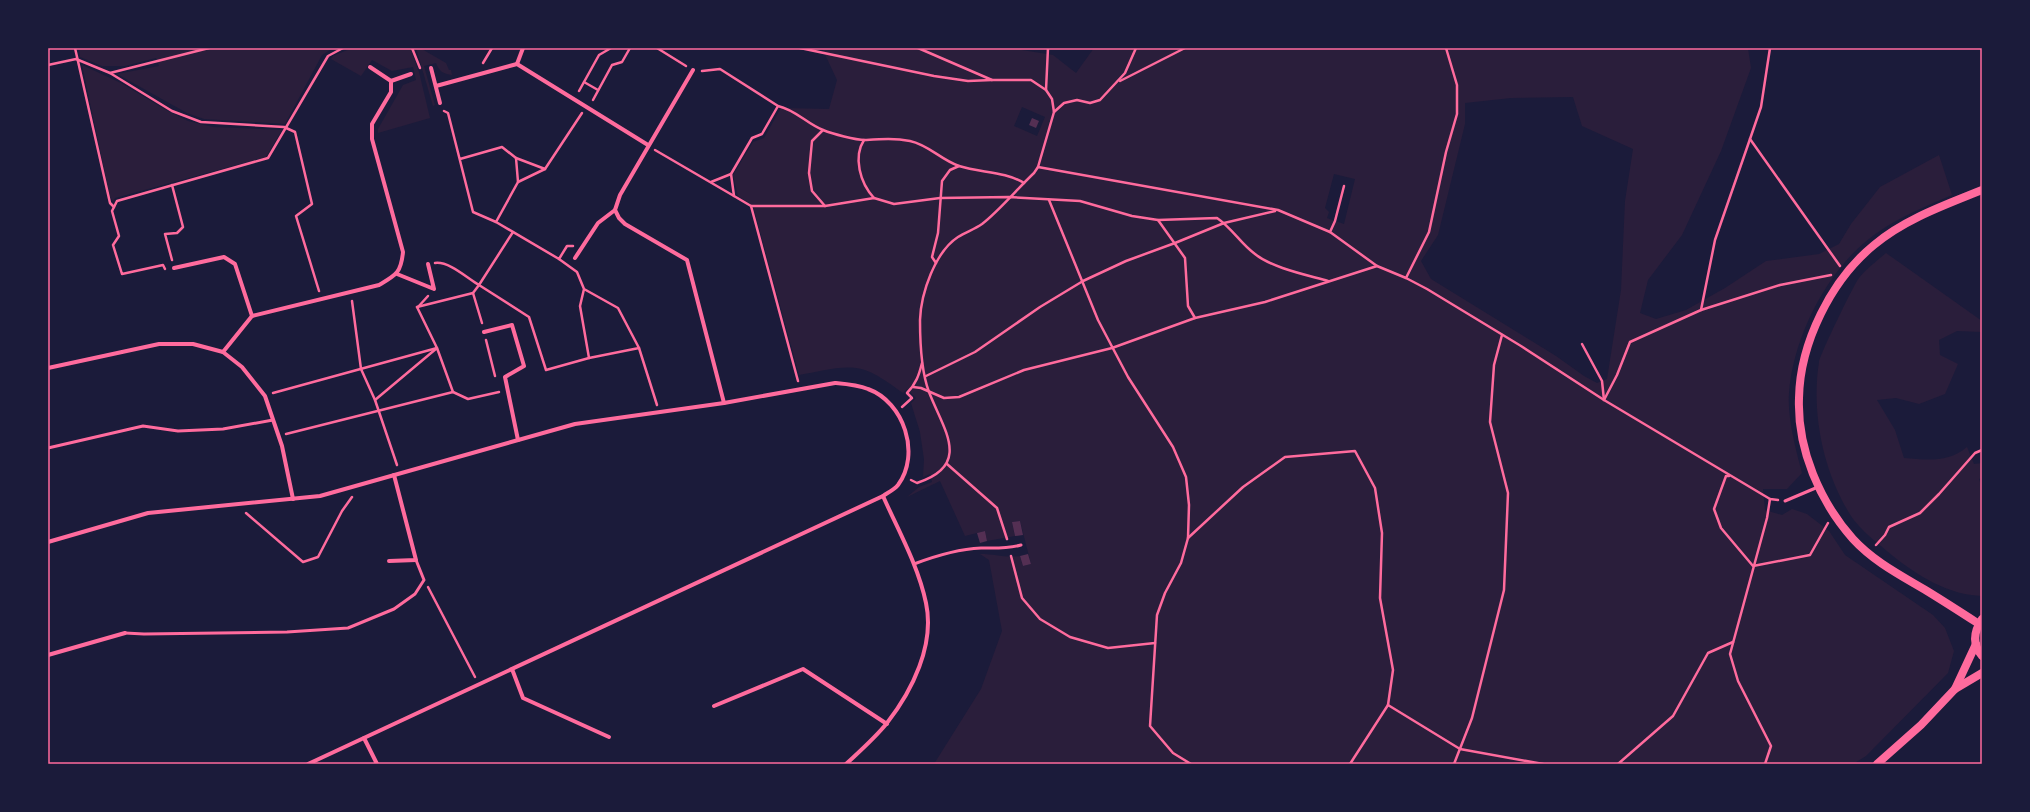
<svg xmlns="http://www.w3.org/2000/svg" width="2030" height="812" viewBox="0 0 2030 812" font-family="'Playfair Display',serif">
<rect width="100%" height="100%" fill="#1b1b3a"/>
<g fill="#2a1e3b" fill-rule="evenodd">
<path d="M79,48H333L322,55L285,124L204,119L187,113L117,74L159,66L156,58L125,66H102L80,57Z"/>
<path d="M352,48H410L419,72L430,118L378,133V129L403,85L416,80L413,67L392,71L372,60L361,76L331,59L333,56Z"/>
<path d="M416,48H420L446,63L449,70H451L452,75C443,74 439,71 436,63L424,66L435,105L433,106Z"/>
<path d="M822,48H1018L1022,50L1053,55L1076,73L1094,48H1748L1751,68L1721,151L1682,235L1648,280L1640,313L1656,319L1686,310L1725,288L1766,261L1819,254L1839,244L1851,224L1880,187L1939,155L1952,195C1924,207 1899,217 1874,235C1828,268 1793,337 1789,393C1787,417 1796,450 1802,473L1787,489H1763L1765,510L1782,515L1792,509L1807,514L1829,531L1845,555L1933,615L1945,628L1954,651L1948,673L1866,756L1853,764H934L981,689L1002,631L989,560L980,554C996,554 1004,558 1020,556L1023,566L1031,564L1020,521L1012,522L1015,536L987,541L985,531L965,536L940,481L907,497L919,487L932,482L930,474L923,477L924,459L920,432L911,403L916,398L907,389L903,393C890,384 873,370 856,368C837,366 818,372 799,375L753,206L738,196L733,175L753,142L764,138L781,108L829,109L837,80ZM1573,97L1582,126L1633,149L1625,201L1621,290L1607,379L1597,383L1584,376L1556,356L1431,279L1421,261L1438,235L1465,124V103L1511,98ZM1022,107L1045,117L1037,136L1014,126ZM1334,174L1355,179L1344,224L1327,218L1329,212L1325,208Z"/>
<path d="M82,65L121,83L166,110L188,121L213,127L282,130L266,157L115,198L113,201L110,197Z"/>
<path d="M1886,253L1982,321V332L1957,331L1939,340L1940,355L1958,364L1945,394L1919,404L1896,398L1877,400L1895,430L1904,458C1927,460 1948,463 1967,447L1974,464L1982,463V477L1979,479L1982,488V596C1949,595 1918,576 1893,556C1880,545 1860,530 1851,516C1823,472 1811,413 1819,362C1820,355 1854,284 1859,278C1867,268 1877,261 1886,253Z"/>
</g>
<g fill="#542f53">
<path d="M1032,118L1039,121L1036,128L1029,125Z"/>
<path d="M1020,521L1023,535L1015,536L1012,522Z"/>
<path d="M985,531L987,541L980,543L977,533Z"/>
<path d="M1028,554L1031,564L1023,566L1020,556Z"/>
</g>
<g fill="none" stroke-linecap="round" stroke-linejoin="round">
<g stroke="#ff6b9d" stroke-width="2.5">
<path d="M75,48L110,203L114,207"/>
<path d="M412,48L420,68"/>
<path d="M657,48L686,66"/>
<path d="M800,48L934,76L968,81L992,80"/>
<path d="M1770,48L1761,107L1750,139L1840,266"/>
<path d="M483,63L492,48"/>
<path d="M48,65L76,59L110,73L209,48"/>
<path d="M702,71L720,69L778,106C796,110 807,124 823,130C833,134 855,140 865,140C881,139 895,138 910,141C929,145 941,160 959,166C981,173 1004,171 1024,183"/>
<path d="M110,73L172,111L201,122L284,127L295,132L312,204L296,216L319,291"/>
<path d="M1120,81L1185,48"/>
<path d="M584,82L598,90"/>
<path d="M1046,90L1048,48"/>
<path d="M579,91L599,55L611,48"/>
<path d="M593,100L612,65L622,62L630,48"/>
<path d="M778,106L762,134L752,138L731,174L734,196L751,206L798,381"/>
<path d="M444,111L448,113L473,212L496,222L518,182L516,158L502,147L460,159"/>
<path d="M1054,112L1064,103L1077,100L1090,103L1100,100L1125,73L1136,48"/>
<path d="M823,130L812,141L809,173L812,191L825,206"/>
<path d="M864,140C853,157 860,183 874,198"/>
<path d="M655,150L734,196"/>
<path d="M516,158L545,169L582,113"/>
<path d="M1038,167L1278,210L1330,232L1377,266L1406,278L1427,289L1521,346L1604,400L1770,499L1778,500"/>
<path d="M518,182L545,169"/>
<path d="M711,182L731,174"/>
<path d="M1049,200L1098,320L1128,377L1173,447L1186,477L1189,505L1188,538L1181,563L1165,593L1157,615L1150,726L1173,753L1191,764"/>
<path d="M751,206H825L874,198L894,204L940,198L1009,197L1080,201L1132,216L1158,220L1217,218C1232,228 1241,244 1255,254C1272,268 1307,275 1328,281"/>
<path d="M1158,220L1185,258L1188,306L1195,318"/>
<path d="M496,222L559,259L567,246H573"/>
<path d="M1330,232L1335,221L1344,186"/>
<path d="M559,259L577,272L584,289L580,306L589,358L639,348L618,308L584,289"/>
<path d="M172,260L165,234L177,233L183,227L172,185"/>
<path d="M435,263C449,261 467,278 479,285L513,232"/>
<path d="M936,263L932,257L938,233L942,181L950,170L959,166"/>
<path d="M165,269L163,265L122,274L113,245L119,236L112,211L117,201L268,158L328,56L343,48"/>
<path d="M1406,278L1429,232L1446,152L1457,114V85L1446,48"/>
<path d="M473,293L482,323"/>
<path d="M352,301L361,369L375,400L397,465"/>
<path d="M417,307L473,293L479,285L529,317L546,370L589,358"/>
<path d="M418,307L428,296"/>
<path d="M1701,310L1780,285L1831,275"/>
<path d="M486,340L495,376"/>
<path d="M1582,344L1602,381L1604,400"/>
<path d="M639,348L657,405"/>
<path d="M926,376L975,352L1040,307L1083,281L1126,261L1175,243L1224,223L1275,211"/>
<path d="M913,387L921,388L944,398L959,397L1024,370L1112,348L1195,318L1265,302L1377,266"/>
<path d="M273,393L437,348L417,307"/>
<path d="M375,400L437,348L453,392L468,399L499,392"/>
<path d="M1604,400L1617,375L1630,342L1701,310L1715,240L1750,139"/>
<path d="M902,407L912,398L907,393C916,384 919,375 922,363"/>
<path d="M286,434L453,392"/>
<path d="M947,464L997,508L1007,539"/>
<path d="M1729,476H1726L1714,509L1721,528L1753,566L1810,555L1828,523"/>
<path d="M911,480L917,483C973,465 943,429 929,392C921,371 920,343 920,320C921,293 935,252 958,237C966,232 975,229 982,224C999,211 1018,188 1034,173L1038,167L1054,112L1052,99L1046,90L1031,80H992L918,48"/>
<path d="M246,513L303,562L318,557L342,511L352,497"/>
<path d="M1188,538L1243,487L1285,457L1355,451L1375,488L1382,533L1380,598L1393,670L1388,705"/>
<path d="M1876,545L1885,535L1889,527L1920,513L1939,494L1975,453L1982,450"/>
<path d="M1011,556L1022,598L1040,619L1070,637L1108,648L1155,643"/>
<path d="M428,587L475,677"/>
<path d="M1350,764L1388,705L1460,749L1543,764"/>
<path d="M1454,764L1472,718L1504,590L1508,493L1490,422L1494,365L1502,335"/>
<path d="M1618,764L1673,716L1708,653L1733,642"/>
<path d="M1765,764L1771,746L1738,681L1730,654L1767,518L1770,499"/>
</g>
<g stroke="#ff6b9d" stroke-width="3">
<path d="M48,448L143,426L178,431L223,429L273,420"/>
<path d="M1785,501L1818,487"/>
<path d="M914,564C935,556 958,549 981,548C996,548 1006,549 1021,545"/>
<path d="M125,633L144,634L287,632L348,628L394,609L415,594L424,580L416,560"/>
</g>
<g stroke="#ff6b9d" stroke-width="4">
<path d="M517,64L523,48"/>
<path d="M370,67L391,81"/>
<path d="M431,68L440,103"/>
<path d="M693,70L620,195L615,210L619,218L625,224L687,260L724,403"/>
<path d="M391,81L411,74"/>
<path d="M436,86L517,64L648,145"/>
<path d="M575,258L598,223L615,210"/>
<path d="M174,268L224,257L235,264L252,316"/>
<path d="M397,274L434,289L428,264"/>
<path d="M484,332L512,325L524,366L505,377L518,440"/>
<path d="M223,352L252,316L379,285C396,275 401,273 403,252L372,139V124L391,92V81"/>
<path d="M48,368L159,344H193L223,352L242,367L265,396L282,446L293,499"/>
<path d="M48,542L148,513L320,496L575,424L724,403L835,383C846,384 858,385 868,389C904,402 921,454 898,485C894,490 887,493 883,496L308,764"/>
<path d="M389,561L416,560L394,475"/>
<path d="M48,655L125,633"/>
<path d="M512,669L523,698L609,737"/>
<path d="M714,706L803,669L887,724"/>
<path d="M364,738L377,764"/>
<path d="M846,764C860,751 875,738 887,723C912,691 935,645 926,603C918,565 898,530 883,496"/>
</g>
<g stroke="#ff6b9d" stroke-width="8">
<path d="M1982,619C1974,631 1972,644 1982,656"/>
<path d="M1979,624C1962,613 1945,602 1927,591C1902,576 1874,562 1853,539C1820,502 1797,449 1799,398C1800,343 1831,280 1874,245C1905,219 1945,205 1982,190"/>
<path d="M1955,689L1976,644"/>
<path d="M1877,764L1921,725L1955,689L1982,673"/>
</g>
</g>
<rect width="2030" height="812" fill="none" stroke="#1b1b3a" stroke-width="98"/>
<rect x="49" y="49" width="1932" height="714" fill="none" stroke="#ff6b9d" stroke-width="1.5"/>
</svg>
